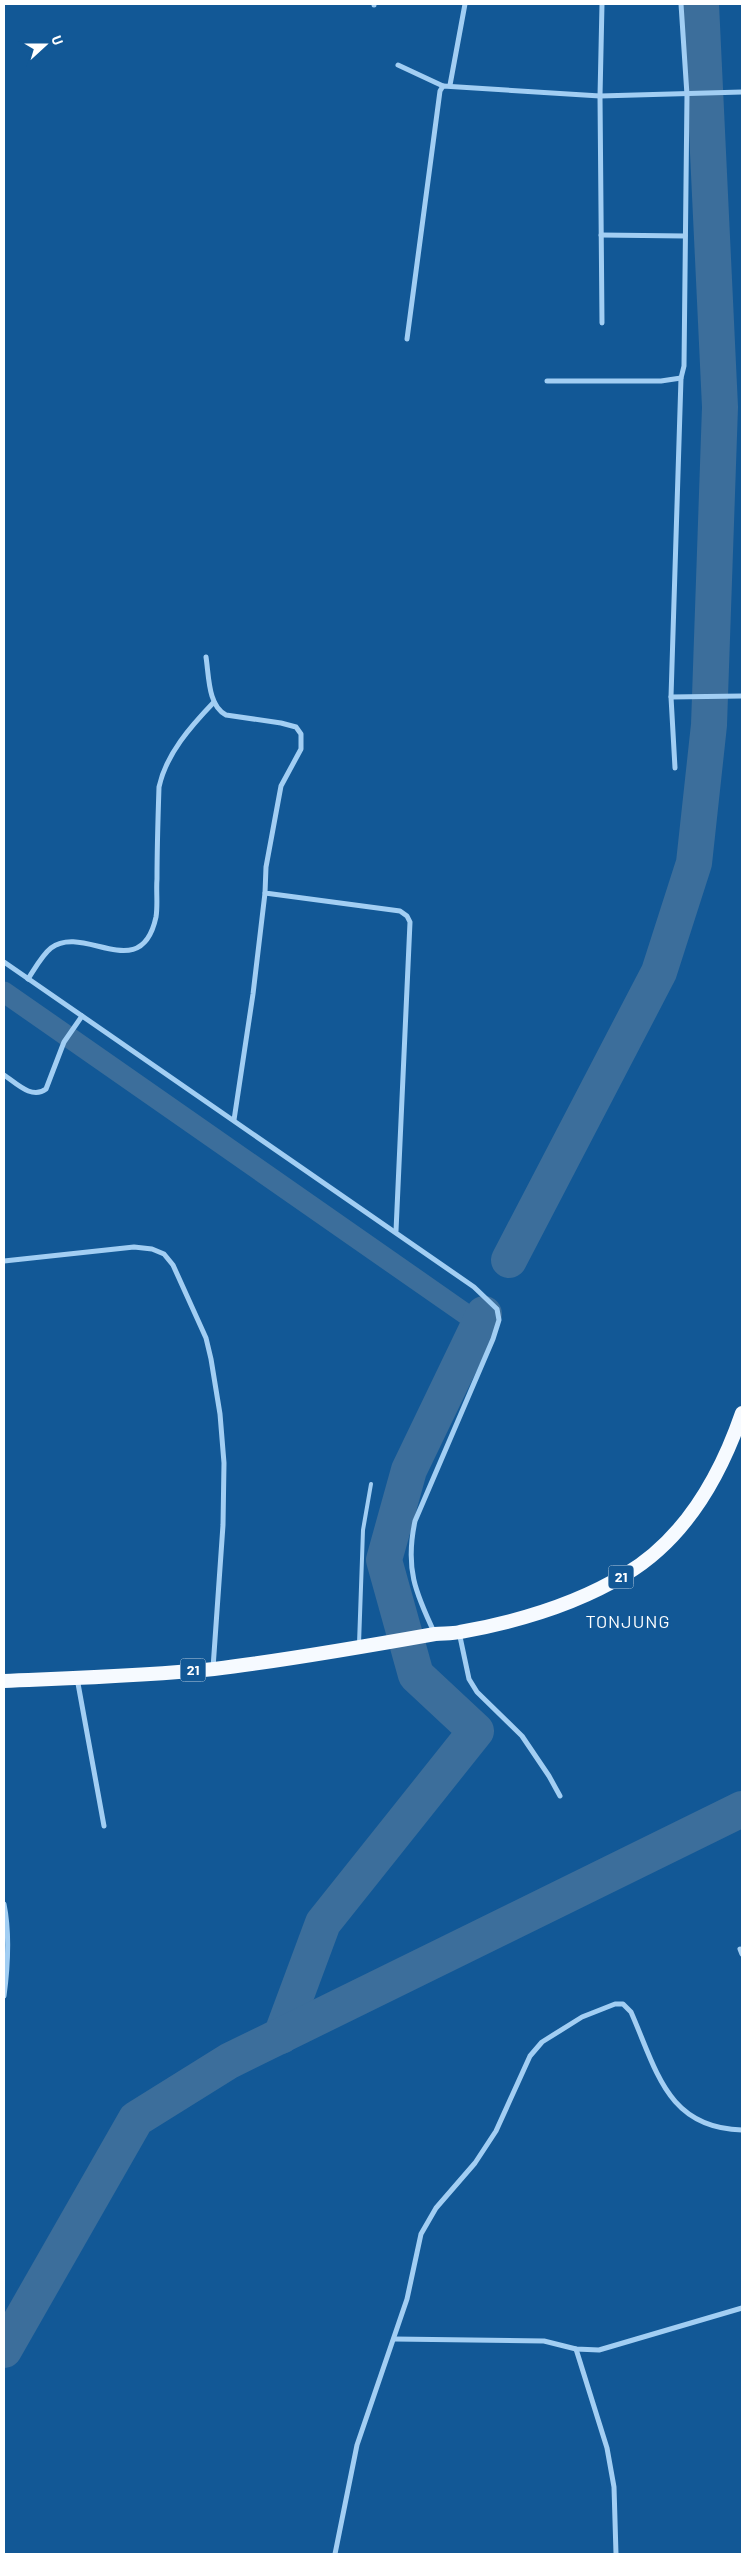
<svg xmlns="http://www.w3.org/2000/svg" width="746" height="2558" viewBox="0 0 746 2558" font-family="Barlow,sans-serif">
<rect width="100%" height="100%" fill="#125896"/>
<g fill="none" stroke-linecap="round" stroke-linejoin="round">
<path stroke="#3c6e9b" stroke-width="21" d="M4,992L480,1324"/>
<g stroke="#3c6e9b" stroke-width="36">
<path d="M509,1260L659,972L694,863L709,725L720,407L701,4"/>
<path d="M281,2036L323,1923L476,1731L416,1675L384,1560L409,1470L484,1314"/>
<path d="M4,2350L136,2119L229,2061L742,1809"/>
</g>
<path stroke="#a2cef3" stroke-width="4" d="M359,1644L363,1530L371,1484"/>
<g stroke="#a2cef3" stroke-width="5">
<path d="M374,5V4"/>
<path d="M398,65L443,86"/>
<path d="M450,85L465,4"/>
<path d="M601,235L685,236"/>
<path d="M602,323L600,96L602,4"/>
<path d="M407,339L440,91L443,86L600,96L742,92"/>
<path d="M547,381H661L681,378L684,366L687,95L681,4"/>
<path d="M206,657C209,676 208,706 226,715L281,723L296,727L301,734V749L281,786L266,867L265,893L400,911L407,916L410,922L396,1231"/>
<path d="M671,697L742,696"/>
<path d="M675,768L671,697L681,378"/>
<path d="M4,962L474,1287L497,1309L499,1320L493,1339L415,1521C405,1568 415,1592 435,1634"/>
<path d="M28,979C34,970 42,955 51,948C84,923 141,986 156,917C158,905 156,891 157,879C157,848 158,817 159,787C166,754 191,726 214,702"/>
<path d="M4,1075C16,1083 32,1100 46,1089L64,1042L82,1016"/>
<path d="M234,1120L253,994L265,893"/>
<path d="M4,1261L134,1247L152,1249L164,1254L173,1265L206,1338L211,1359L220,1414L224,1463L223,1525L213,1668"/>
<path d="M459,1632L469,1679L477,1692L522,1736L549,1776L560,1796"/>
<path d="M77,1678L104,1826"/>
<path d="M4,1904C10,1934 8,1966 4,1996"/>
<path d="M740,1949L742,1954"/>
<path d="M394,2339L544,2341L576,2349L599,2350L742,2308"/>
<path d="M576,2349L607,2448L614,2487L616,2554"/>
<path d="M335,2554L357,2445L407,2299L421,2234L436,2208L475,2163L496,2131L530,2056L542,2042L582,2017L615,2004H623L631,2012C657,2071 667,2128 742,2130"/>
</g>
<path stroke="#f6faff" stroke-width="14" d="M4,1681C74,1678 145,1676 214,1669C288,1660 362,1647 435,1634C443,1633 452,1634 460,1632C516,1622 577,1604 626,1574C686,1538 720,1477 742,1413"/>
</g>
<g text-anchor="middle" stroke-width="4" stroke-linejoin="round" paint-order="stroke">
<g fill="#125896" stroke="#b8cde0" stroke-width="1">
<rect x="608.5" y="1565.5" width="25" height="23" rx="4"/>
<rect x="180.5" y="1658.5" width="25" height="23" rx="4"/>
</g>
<g font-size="14" font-weight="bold" fill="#fff">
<text x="621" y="1582">21</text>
<text x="193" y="1675">21</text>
</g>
<g font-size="18" letter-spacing="1" fill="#fff" stroke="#125896">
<text x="628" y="1628">TONJUNG</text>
</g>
</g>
<rect width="746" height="2558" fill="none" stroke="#ffffff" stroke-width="10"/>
<g transform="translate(45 45) rotate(69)" stroke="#125896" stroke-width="4" paint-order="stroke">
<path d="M0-4L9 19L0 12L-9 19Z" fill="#ffffff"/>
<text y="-8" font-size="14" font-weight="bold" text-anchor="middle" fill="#ffffff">U</text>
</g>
</svg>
